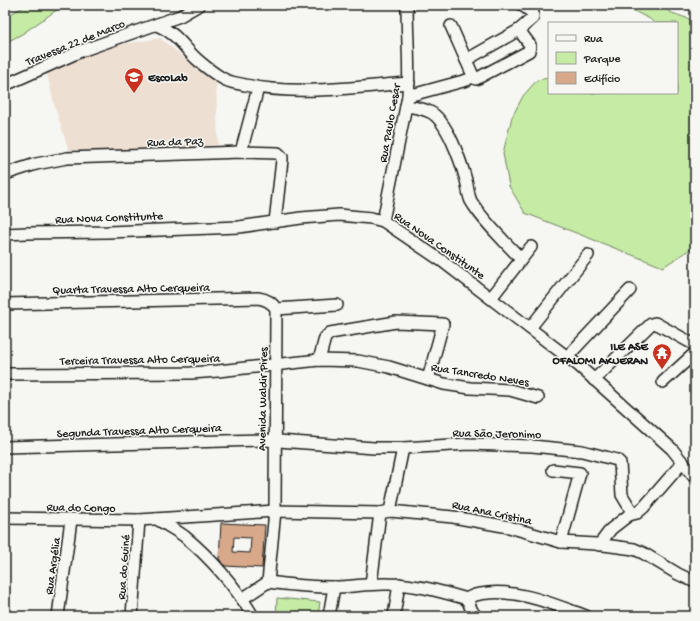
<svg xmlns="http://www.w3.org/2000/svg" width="700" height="621" viewBox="0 0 700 621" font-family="'Gochi Hand',sans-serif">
<rect width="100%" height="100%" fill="#f6f6f2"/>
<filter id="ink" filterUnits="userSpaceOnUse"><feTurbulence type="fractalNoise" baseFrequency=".025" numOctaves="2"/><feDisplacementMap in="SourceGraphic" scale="8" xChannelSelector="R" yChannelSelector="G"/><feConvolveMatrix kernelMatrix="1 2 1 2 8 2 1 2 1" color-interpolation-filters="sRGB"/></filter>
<g filter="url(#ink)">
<path fill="#eddfd2" d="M160,38L216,83L218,145L115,154H70L54,104L47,73L96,49Z"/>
<g fill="#c5eba5" stroke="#708460">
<path d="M27,5H64L22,34L5,43V17Z"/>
<path d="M622,5H659L672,13L695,21V246L663,267L525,213L509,186L503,153L512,117L523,96L537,80L549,78V93H677V23H654L650,19Z"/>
<path d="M277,598L320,602L318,616H276Z"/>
</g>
<path fill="#d7a889" stroke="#1c1c1c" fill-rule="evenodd" d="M221,523L265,525L262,568L225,566L219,559ZM234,537L251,538L250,553L233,552Z"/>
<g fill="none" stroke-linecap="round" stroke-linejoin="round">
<defs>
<g id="minor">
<path d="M157,25C180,35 183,48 200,62C207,68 215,74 222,78C229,83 238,83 245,85C299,96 355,87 409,83"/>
<path d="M451,26L474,78L476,79L529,51L530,45L519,30"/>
<path d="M466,60L519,30L533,18V13L522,5"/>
<path d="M5,85L81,51L180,16L199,5"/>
<path d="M408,96L467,80"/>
<path d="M406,106C414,107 422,108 430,112C447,120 461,162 466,180C468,187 468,195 471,201C482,220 505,242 521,259"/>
<path d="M241,152L258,88"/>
<path d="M5,174L36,164L67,158L241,152L278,153L282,157V160L275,222"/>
<path d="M383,221L408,96C410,65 407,35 407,5"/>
<path d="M5,234L27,233L108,232L239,227L301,218L339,215L371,218L383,221L442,261L579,366L672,449L695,478"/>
<path d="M491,298L531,247"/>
<path d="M5,304L258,298C266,299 272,302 276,309L275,511L268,582"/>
<path d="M276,309L337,305"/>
<path d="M530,328L588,255"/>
<path d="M567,357L630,290"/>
<path d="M319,360L325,338L330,333L396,322L443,324L428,379"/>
<path d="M5,374L191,373L218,371L319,360L358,361L389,367L444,384L470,388L510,390L538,398"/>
<path d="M594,380L651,324L655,323L659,325L695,345"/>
<path d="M663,382L695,353"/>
<path d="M5,447L265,440L374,448H403L468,444L532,446L582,451L617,460L620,463L622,495L631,510L629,515L611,529L599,545"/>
<path d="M553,470L580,473L561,542"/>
<path d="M390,511L403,448"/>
<path d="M629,515L637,513L644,507L683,462"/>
<path d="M5,518L139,520L275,511L380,513L390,511L453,517L509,527L561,542L596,544L634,549L643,553L678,574L695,582"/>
<path d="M157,519C166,525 176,530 184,536C210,557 236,587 253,616"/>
<path d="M268,582C290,585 311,587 333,587C352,587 370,583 389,584C416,584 442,592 467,599C474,594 480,594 488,593C522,590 554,605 586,616"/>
<path d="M371,584L380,513"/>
<path d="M242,599L268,582"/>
<path d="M467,599L472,611L476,616"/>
<path d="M58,616L71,520"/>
<path d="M132,616L139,520"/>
<path d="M329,616L334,587"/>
<path d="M394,616L399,584"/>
</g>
</defs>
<use href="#minor" stroke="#1c1c1c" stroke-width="14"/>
<use href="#minor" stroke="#f6f6f2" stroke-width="11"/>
</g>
</g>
<defs>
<symbol id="university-pin" viewBox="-11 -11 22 30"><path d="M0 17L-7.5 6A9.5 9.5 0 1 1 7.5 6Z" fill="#c8321e" stroke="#f6f6f2"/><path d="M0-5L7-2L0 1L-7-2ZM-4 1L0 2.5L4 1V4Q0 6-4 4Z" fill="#fff"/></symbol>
<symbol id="temple-pin" viewBox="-11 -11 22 30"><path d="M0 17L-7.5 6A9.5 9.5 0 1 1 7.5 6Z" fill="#c8321e" stroke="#f6f6f2"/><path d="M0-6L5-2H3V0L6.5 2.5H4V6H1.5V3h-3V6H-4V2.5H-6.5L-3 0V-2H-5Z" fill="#fff"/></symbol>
</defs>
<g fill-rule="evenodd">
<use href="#university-pin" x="123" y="66" width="22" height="30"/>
<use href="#temple-pin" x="651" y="342" width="22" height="30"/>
</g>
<g text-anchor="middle" stroke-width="3" stroke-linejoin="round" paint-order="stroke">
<g font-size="12" fill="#1c1c1c" stroke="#f6f6f2">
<text transform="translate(75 42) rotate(-22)" y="4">Travessa 22 de Marco</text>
<text transform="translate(389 123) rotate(-80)" y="4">Rua Paulo Cesar</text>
<text transform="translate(175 141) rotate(-2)" y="4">Rua da Paz</text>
<text transform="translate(109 217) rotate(-2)" y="4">Rua Nova Constitunte</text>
<text transform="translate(440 245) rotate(35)" y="4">Rua Nova Constitunte</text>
<text transform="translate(131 288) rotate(-1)" y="4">Quarta Travessa Alto Cerqueira</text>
<text transform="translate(140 359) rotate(-1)" y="4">Terceira Travessa Alto Cerqueira</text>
<text transform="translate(480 374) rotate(9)" y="4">Rua Tancredo Neves</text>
<text transform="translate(262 399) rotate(-89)" y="4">Avenida Waldir Pires</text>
<text transform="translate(139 430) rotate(-2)" y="4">Segunda Travessa Alto Cerqueira</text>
<text transform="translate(497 433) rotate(1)" y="4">Rua São Jeronimo</text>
<text transform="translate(81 507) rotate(1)" y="4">Rua do Congo</text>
<text transform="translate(492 512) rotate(12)" y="4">Rua Ana Cristina</text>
<text transform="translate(52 566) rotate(-82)" y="4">Rua Argélia</text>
<text transform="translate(123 567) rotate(-86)" y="4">Rua do Guiné</text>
</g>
<g font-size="12" font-weight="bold" fill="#1c1c1c" stroke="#f6f6f2" text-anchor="start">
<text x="148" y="81">EscoLab</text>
<text x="648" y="350" text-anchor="end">ILE ASE<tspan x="648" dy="14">OFALOMI AKUERAN</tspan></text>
</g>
</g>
<rect width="700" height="621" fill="none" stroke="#f6f6f2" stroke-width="20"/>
<rect x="10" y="10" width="680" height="601" fill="none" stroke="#1c1c1c" stroke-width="1.5" filter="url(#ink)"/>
<rect x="548" y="22" width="130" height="72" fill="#f6f6f2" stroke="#9f9f9c"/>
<rect x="556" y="35" width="20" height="6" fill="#f6f6f2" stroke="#9f9f9c"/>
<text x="584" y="42" font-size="12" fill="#1c1c1c">Rua</text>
<rect x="556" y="52" width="20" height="12" fill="#c5eba5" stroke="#9f9f9c"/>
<text x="584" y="62" font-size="12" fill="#1c1c1c">Parque</text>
<rect x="556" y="72" width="20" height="12" fill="#d7a889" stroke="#9f9f9c"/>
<text x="584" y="82" font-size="12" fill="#1c1c1c">Edifício</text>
</svg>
